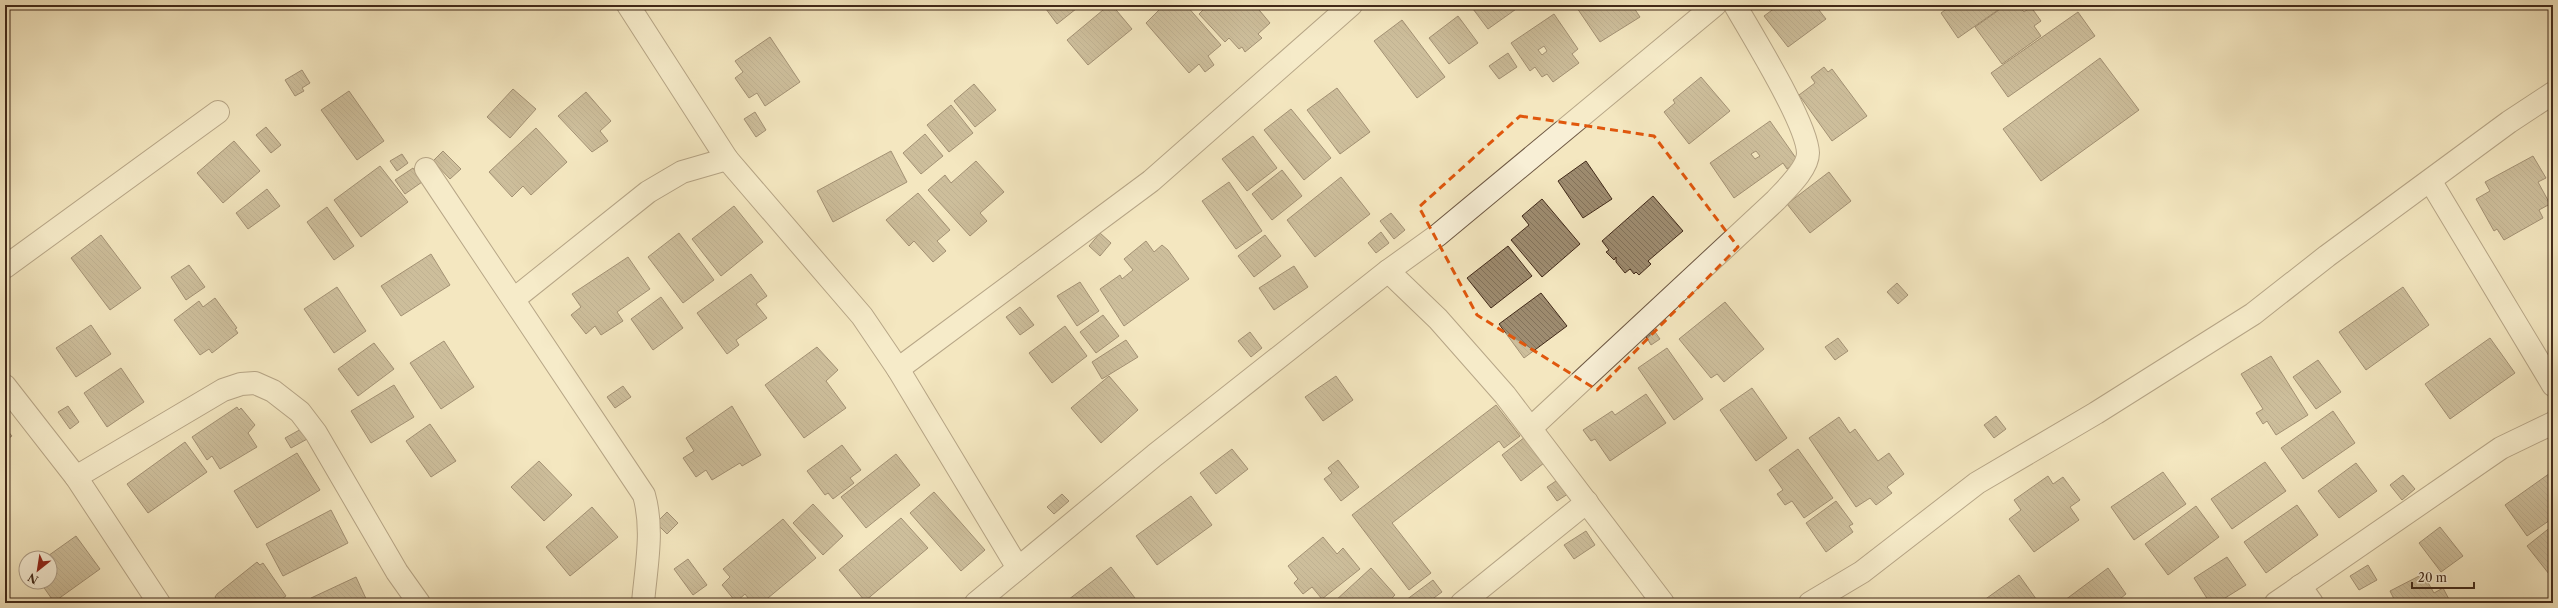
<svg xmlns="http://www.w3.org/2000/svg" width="2558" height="608" viewBox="0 0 2558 608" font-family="'Libre Caslon Text',serif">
<defs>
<pattern id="building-back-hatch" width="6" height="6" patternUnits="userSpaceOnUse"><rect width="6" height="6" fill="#9e8c70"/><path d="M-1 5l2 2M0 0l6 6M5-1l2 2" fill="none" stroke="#82725b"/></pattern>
</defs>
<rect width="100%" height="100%" fill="#f4e7c0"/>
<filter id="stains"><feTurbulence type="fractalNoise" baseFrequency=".005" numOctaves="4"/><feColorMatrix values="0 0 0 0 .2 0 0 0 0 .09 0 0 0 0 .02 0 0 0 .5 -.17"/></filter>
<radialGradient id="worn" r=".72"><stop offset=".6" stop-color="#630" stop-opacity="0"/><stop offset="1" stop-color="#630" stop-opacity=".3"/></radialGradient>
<g fill="url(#building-back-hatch)" stroke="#412919" fill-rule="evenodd">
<path d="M5,5H14L5,16Z"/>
<path d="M1043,5H1081L1057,24Z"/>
<path d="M1109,5H1112L1132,29L1088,65L1067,40Z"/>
<path d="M1164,5H1186L1221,45L1208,56L1214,65L1205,72L1199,64L1189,73L1146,23Z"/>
<path d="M1201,5H1255L1270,23L1258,34L1262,38L1245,52L1242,47L1239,49L1229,38L1225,42L1199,14L1204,9Z"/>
<path d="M1470,5H1518L1519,7L1488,29Z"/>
<path d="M1575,5H1632L1640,17L1600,42Z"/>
<path d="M1779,5H1815L1826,19L1788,47L1764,16Z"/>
<path d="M1952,5H2005L1958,38L1941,13Z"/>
<path d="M2006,5H2018L2024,12L2031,7L2041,21L2034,26L2041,36L2002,64L1975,27Z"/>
<path d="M2078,12L2095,36L2008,97L1991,73Z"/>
<path d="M1554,14L1578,49L1572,54L1579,63L1553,82L1547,74L1542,77L1535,67L1530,71L1511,43ZM1544,46L1547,51L1542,55L1538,50Z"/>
<path d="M1458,16L1478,43L1449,64L1429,38Z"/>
<path d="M1402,20L1445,77L1417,98L1374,41Z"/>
<path d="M770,37L800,82L765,106L757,93L749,98L735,78L743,72L735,61Z"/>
<path d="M1508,53L1517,67L1499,79L1489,66Z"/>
<path d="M2100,58L2139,110L2041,181L2003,129Z"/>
<path d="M1824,67L1828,72L1832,69L1867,116L1832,141L1799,95L1815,83L1811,77Z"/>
<path d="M302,70L310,83L302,88L304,91L295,96L285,80Z"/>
<path d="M1701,77L1730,111L1689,144L1664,112L1675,103L1673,100Z"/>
<path d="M974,84L996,110L975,127L954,101Z"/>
<path d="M1337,88L1370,132L1340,154L1307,110Z"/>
<path d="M513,89L536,109L510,138L487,117Z"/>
<path d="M349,91L384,141L357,160L321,110Z"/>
<path d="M586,92L611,121L600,131L608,141L592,152L558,116Z"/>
<path d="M951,105L973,133L949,152L927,125Z"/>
<path d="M1291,109L1331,158L1304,180L1264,130Z"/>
<path d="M755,112L766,130L756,137L744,119Z"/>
<path d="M1770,121L1798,161L1787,169L1783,163L1734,198L1710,163ZM1756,151L1760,156L1755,159L1751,154Z"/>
<path d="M266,127L281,145L271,153L256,135Z"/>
<path d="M536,128L567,162L531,195L523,186L512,197L489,172Z"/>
<path d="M925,134L943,156L921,174L903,153Z"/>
<path d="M1253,136L1277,168L1247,191L1222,159Z"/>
<path d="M234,141L260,171L223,203L197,173Z"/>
<path d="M443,151L461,169L450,179L433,161Z"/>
<path d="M891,151L907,182L833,222L817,191Z"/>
<path d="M402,154L408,163L397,171L390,161Z"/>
<path d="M2533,156L2546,178L2538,182L2550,204L2539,210L2543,218L2504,240L2497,229L2494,231L2476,199L2490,191L2485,182Z"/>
<path d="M976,161L1004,192L980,213L987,221L970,236L928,190L945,175L951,183Z"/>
<path d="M1586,161L1612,199L1583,218L1558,181Z"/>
<path d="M380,166L408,202L361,237L334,200Z"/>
<path d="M413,168L422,182L405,194L395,180Z"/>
<path d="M1282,170L1302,196L1272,220L1252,194Z"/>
<path d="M1829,172L1851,201L1810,233L1787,204Z"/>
<path d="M1341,177L1370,214L1315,257L1287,220Z"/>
<path d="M1229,182L1262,231L1236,249L1202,201Z"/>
<path d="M267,189L280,206L248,229L236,213Z"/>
<path d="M918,193L950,230L937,241L946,251L933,262L914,241L909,246L886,220Z"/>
<path d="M1653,196L1683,231L1648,261L1651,264L1639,275L1636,272L1634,274L1630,269L1625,273L1616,262V257L1614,260L1606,252L1609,250L1602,241Z"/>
<path d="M1542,199L1580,244L1542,277L1511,240L1529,225L1522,216Z"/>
<path d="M734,206L763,242L721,276L692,239Z"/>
<path d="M327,207L354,246L334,260L307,222Z"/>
<path d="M1391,213L1405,230L1394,239L1380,221Z"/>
<path d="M1381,232L1389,243L1376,253L1368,243Z"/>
<path d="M679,233L714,280L683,303L648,257Z"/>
<path d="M1100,233L1111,243L1100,256L1089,246Z"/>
<path d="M101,235L141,288L110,310L71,258Z"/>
<path d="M1265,235L1281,256L1254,277L1238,256Z"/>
<path d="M1146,241L1154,252L1162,245L1168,250L1189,279L1124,326L1100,289L1120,275L1122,279L1133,270L1124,259Z"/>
<path d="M1508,246L1532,276L1491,308L1467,278Z"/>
<path d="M431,254L450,285L401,316L381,286Z"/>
<path d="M628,257L650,289L617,312L623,321L601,335L595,326L586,334L571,315L581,307L572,294Z"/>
<path d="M189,265L205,287L186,300L171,277Z"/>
<path d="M1294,266L1308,287L1274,310L1259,288Z"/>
<path d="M751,274L767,296L756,304L767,318L736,340L739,345L727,354L697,313Z"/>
<path d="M1080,282L1099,311L1077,326L1057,296Z"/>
<path d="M1897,283L1908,295L1898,304L1887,292Z"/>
<path d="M337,287L366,331L334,353L304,309Z"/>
<path d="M2403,287L2429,325L2366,370L2339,332Z"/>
<path d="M1541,293L1567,326L1524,358L1499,324Z"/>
<path d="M661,297L683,328L653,350L631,319Z"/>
<path d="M215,298L237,328L235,329L238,333L212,353L209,349L200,355L174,320L199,301L203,307Z"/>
<path d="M1725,302L1764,349L1724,382L1717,374L1711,378L1679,339Z"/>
<path d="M1020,307L1034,325L1020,335L1006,317Z"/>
<path d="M1103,315L1119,336L1096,353L1080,332Z"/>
<path d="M91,325L111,354L76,377L56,348Z"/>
<path d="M1065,326L1087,356L1052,383L1029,353Z"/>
<path d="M1653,329L1660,339L1651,345L1645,335Z"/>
<path d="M1250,332L1262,348L1251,357L1238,341Z"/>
<path d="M1838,338L1848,351L1835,360L1825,347Z"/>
<path d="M2490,338L2515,373L2450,419L2425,384Z"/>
<path d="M1126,340L1138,357L1102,379L1092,362Z"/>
<path d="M444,341L474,387L441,409L410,363Z"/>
<path d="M374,343L394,369L358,396L338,369Z"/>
<path d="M817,347L838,370L826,381L846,408L804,438L765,385Z"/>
<path d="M1667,348L1703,399L1674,420L1638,368Z"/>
<path d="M2271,356L2308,415L2276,435L2267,421L2263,424L2256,413L2263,409L2241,374Z"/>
<path d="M2318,360L2341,392L2316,409L2293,377Z"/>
<path d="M121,368L144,402L107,427L84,393Z"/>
<path d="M1109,376L1138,410L1101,443L1071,408Z"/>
<path d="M1336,376L1353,400L1323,421L1305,397Z"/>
<path d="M394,385L414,417L371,443L351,411Z"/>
<path d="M623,386L631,397L615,408L607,397Z"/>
<path d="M1752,388L1787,438L1756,461L1720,410Z"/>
<path d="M1646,394L1666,423L1610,461L1595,439L1591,441L1583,430L1612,411L1615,415Z"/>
<path d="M1496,405L1520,436L1504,448L1499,441L1392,523L1431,573L1409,590L1352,515Z"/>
<path d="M68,406L79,422L70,429L58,412Z"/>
<path d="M732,406L761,455L742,466L740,463L712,480L706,470L696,477L683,458L694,451L686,438Z"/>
<path d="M237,407L239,410L241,408L255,425L248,433L257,447L220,469L212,456L207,460L192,437Z"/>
<path d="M2333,411L2355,443L2303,479L2281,448Z"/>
<path d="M1996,416L2006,429L1994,438L1984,425Z"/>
<path d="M1839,417L1850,433L1855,429L1878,461L1889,453L1904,474L1887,487L1892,493L1876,505L1870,498L1856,507L1809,438Z"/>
<path d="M430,424L456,461L431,477L406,441Z"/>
<path d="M5,428L12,436L5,441Z"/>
<path d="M303,428L309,438L291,448L285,438Z"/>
<path d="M1525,437L1544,463L1521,481L1502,455Z"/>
<path d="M185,442L207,472L148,513L127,484Z"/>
<path d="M842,445L861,470L850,478L854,483L833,499L828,493L825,495L807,471Z"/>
<path d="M1232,449L1248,469L1216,494L1200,473Z"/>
<path d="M1798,449L1833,498L1804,518L1792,501L1785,505L1777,494L1783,490L1769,470Z"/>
<path d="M297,453L320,490L257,528L234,491Z"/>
<path d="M896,454L920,485L866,528L841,497Z"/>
<path d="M1338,460L1359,487L1341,501L1324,479L1332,473L1328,468Z"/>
<path d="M539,461L572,495L544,521L511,487Z"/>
<path d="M2265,462L2286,491L2232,529L2211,499Z"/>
<path d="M2356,463L2377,491L2339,518L2318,491Z"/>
<path d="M2553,471V518L2527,536L2505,505Z"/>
<path d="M2163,472L2186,504L2134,540L2111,507Z"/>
<path d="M2403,475L2415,489L2402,500L2390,485Z"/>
<path d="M2048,476L2053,484L2063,477L2080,500L2070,507L2079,520L2034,552L2009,519L2021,510L2014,500Z"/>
<path d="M1562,477L1571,492L1557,501L1547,487Z"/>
<path d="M934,492L985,550L961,571L910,513Z"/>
<path d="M1062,494L1069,501L1054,514L1047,507Z"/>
<path d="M1191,496L1212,525L1157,565L1136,536Z"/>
<path d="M1836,501L1853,524L1849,526L1853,532L1826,552L1806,523Z"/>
<path d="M813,504L843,536L823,555L793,523Z"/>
<path d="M2297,505L2318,535L2266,573L2244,542Z"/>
<path d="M2196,506L2219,537L2168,575L2145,544Z"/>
<path d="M592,507L618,537L570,576L546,547Z"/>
<path d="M331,510L348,543L283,576L266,544Z"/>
<path d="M667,512L678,523L667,534L656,523Z"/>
<path d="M901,518L928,548L865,601L839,570Z"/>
<path d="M783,519L816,558L762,603H752L745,594L736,602L722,585L730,577L723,569Z"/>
<path d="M2552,526L2553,571L2549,574L2527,546Z"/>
<path d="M2440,527L2463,556L2441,572L2419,543Z"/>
<path d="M1586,531L1595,545L1574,559L1564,545Z"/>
<path d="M76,536L100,569L54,602L40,582H50V558H45Z"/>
<path d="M1323,537L1337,554L1343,548L1360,569L1322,599L1312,587L1303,594L1294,583L1298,579L1288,566Z"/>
<path d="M2227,557L2246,585L2217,603H2210L2194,578Z"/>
<path d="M688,559L707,585L693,595L674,569Z"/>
<path d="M257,562L260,565L263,563L286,596L276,603H219L215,597L217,594Z"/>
<path d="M2368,565L2377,580L2359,590L2350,576Z"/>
<path d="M1111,567L1135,598L1128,603H1064Z"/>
<path d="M1371,568L1395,595L1387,603H1337L1335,601Z"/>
<path d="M2108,568L2126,594L2115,603H2061Z"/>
<path d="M2423,574L2434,593L2443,588L2451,603H2386L2394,599L2390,591Z"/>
<path d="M2019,575L2039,603H1980Z"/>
<path d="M356,577L368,603H313L311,598Z"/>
<path d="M1433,580L1442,592L1427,603H1409L1406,600Z"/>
</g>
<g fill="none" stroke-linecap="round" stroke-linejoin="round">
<defs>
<g id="minor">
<path d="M628,5L727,159L862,316L898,369L1018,568"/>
<path d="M426,169L644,495C654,530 646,567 643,603"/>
<path d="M2431,182L2553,385"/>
<path d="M5,267L218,112"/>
<path d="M1388,271L1438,319L1505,395L1663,603"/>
<path d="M514,299L648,192L682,172L727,159"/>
<path d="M898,369L1151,181L1351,5"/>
<path d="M5,386L76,477L159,603"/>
<path d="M1531,428L1776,200C1786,189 1808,169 1808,153C1807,123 1752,35 1735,5"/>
<path d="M76,477L223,390L241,384L255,383L273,391L300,412L316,433L397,572L419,603"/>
<path d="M2300,586L2312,603"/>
<path d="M976,603L1155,455L1388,271L1438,235L1715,5"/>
<path d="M1462,603L1587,502"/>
<path d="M1810,603L1862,572L1977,483L2096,413L2253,314L2327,256L2509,122L2553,93"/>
<path d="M2276,603L2501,448L2553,423"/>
</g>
</defs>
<use href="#minor" stroke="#6e5843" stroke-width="24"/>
<use href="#minor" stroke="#f8efd6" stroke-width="22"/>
</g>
<path d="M0 0H2558V608H0ZM1520,116L1654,136L1738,247L1597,390L1477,315L1419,207Z" fill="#f4e7c0" fill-opacity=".55" fill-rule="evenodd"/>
<path fill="none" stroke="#e0570d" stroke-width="3" stroke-dasharray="8 5" stroke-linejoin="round" d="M1520,116L1654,136L1738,247L1597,390L1477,315L1419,207Z"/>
<rect width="2558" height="608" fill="none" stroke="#f4e7c0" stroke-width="20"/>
<rect x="6" y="6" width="2546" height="596" fill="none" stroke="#412919" stroke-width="2"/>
<rect x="10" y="10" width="2538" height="588" fill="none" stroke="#412919"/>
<g transform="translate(38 570) rotate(210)"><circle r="19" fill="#f8efd6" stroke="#afa08a"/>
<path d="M0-3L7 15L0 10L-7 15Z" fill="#8f2418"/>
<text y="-6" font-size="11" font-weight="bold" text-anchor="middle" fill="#412919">N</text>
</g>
<path d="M2412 582v6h62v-6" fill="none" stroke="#412919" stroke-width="2"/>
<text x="2418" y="582" font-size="12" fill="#412919" stroke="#f8efd6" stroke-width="3" paint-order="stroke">20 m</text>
<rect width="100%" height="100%" filter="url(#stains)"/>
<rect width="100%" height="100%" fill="url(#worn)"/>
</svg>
